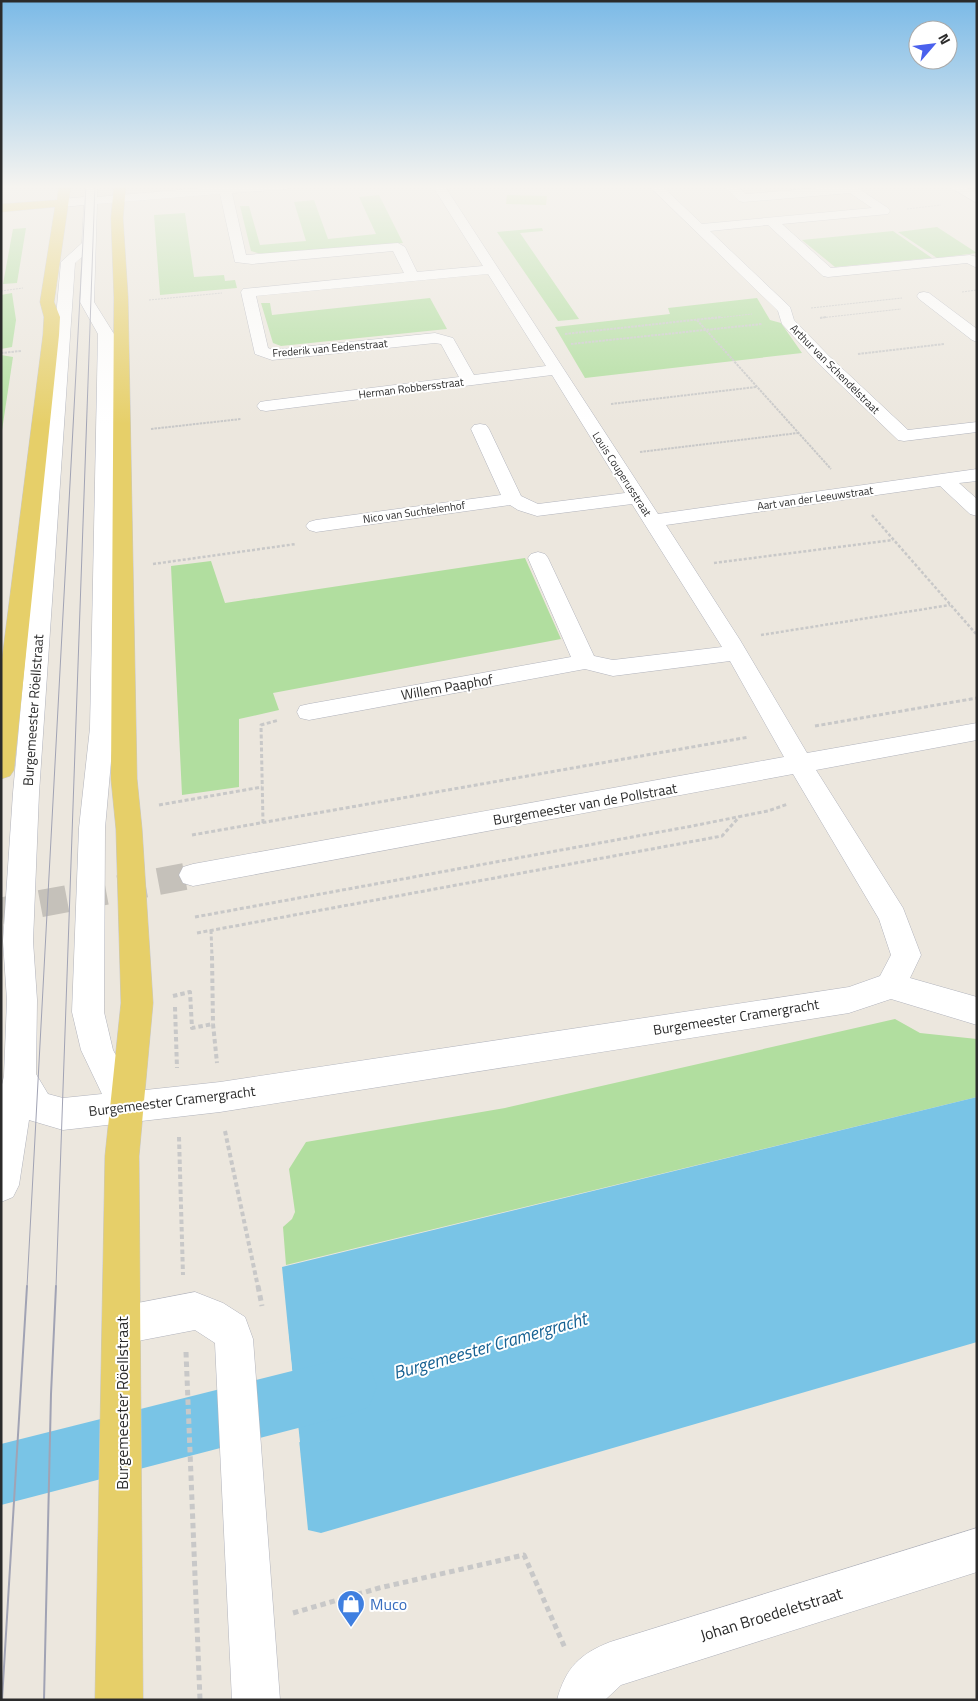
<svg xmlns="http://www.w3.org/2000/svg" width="978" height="1701" viewBox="0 0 978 1701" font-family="'Titillium Web',sans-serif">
<rect width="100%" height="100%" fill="#ece7de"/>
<g fill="#b1de9f">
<path d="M379,195L403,243L261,254L251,251L240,206H249L260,245L306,241L294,202L314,200L328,239L376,234L359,197Z"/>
<path d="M185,213L194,277L224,275L225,281L235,280L237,288L160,295L154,215Z"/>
<path d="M937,227L977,253L937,258L898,232Z"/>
<path d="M26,228L17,283L3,284L13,229Z"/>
<path d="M542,228L543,231L520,233L579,319L558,321L497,232Z"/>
<path d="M893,231L932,258L835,267L802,240Z"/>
<path d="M12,293L16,320L12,347L1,349V295Z"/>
<path d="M430,298L447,329L281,346L273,343L261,303H270L272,315Z"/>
<path d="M757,298L770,320L781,323L802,353L585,378L555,327L670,314L668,308Z"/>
<path d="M1,355L13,357L1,437Z"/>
<path d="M525,558L561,639L273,693L279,710L239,719V787L182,795L171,566L211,561L225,603Z"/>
<path d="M895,1019L920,1033L977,1039V1097L286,1265L283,1227L292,1219L295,1212L289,1169L306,1142L505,1108Z"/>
</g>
<path fill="#c2e59b" d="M507,195L547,196L546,205L506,204Z"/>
<path fill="#79c4e6" d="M977,1097V1342L321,1533L308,1530L282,1267Z"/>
<path fill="#ece7de" d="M288,1333L300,1442L297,1443L286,1334Z"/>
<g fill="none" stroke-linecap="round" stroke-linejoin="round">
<path fill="#79c4e6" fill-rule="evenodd" d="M348,1357L369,1365L377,1386L369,1407L348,1415L1,1505V1444Z"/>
<path stroke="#c5c1ba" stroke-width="27" stroke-dasharray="27 13" stroke-linecap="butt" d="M1,911L193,875"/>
<defs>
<g id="minor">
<path d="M85,185H97V197L236,185H293L287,189L232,193L246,255L398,243L405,247L417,272L483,266L432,185H444L658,514L977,469V481L959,483L977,499V516L970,514L940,486L666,525L740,640L807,753L977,723V740L816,770L903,908L921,955L910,978L977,997V1025L891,999L849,1013L220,1112L63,1130L29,1120L19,1185L13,1197L1,1202V1089L4,1076L7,1000L3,941L13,793L61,262L82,243L84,205L62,207L56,203L62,199L84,197ZM220,194L235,262L252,264L393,251L404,273L243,289L241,292L255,354L272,360L435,343L441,344L459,377L266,401L260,402L257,406L260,410L266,411L552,375L625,493L538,504L521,496L489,429L486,425L480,424L474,425L471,429L501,495L316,520L309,522L306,526L309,530L316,532L510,505L518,510L537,516L632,504L722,647L613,660L594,656L548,558L545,554L538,552L531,554L528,558L571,657L309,704L300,706L297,712L300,718L309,720L585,669L613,676L730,661L784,757L193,864L183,867L179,875L183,883L193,886L793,774L879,919L891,955L880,976L849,987L220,1082L136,1091L113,1050L104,1012L105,828L114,728V334L94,302L97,204ZM82,257L80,302L98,334L90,728L79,828L72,1012L81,1050L102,1094L63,1098L48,1094L36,1074L37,1000L33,941L39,793L75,263ZM488,274L546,366L474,375L453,338L435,333L273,350L268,348L256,296Z"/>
<path d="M648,185H661L702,224L872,208L850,193L743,202L739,201L723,185H736L746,194L853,185L888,208L890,211L888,214L782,224L831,268L970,255L977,257V268L967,263L828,277L823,276L768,225L710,231L790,307L794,320L829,356L908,430L977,422V432L904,441L898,440L817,362L782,324L778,311Z"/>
<path d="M946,185H962L977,194V203Z"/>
<path d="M924,292L929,293L977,329V342L972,340L919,299L917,296L919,293Z"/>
<path d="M195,1292L223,1303L245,1317L253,1339L280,1700H232L215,1343L195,1330L122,1344L108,1339L103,1325L108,1311L122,1306Z"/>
<path d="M977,1528V1572L621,1685L605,1700H557C566,1667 580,1654 610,1642Z"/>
</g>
<g id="major">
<path d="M59,185H71L54,302L60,317L59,335L14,770L10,776L1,779V667L43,335L44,317L40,302L55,207L1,212V204L57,200Z"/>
<path d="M114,185H126L123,218L128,297L137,779L142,829L153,1003L139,1156L143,1700H95L105,1156L121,1003L116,829L111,779L114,297L111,218Z"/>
</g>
</defs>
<use href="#minor" stroke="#b2b4bd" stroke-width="1"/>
<use href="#major" stroke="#c8c8c8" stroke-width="1"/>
<g stroke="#c8c8c8" stroke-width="1" stroke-dasharray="2 1" stroke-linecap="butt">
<path d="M907,209L941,205"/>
<path d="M1,291L23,288"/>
<path d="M962,292L977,290"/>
<path d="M149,300L222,293"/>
<path d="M811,308L902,298"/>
<path d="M820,318L901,309"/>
<path d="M709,319L752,314"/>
</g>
<g stroke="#c8c8c8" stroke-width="2" stroke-dasharray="2.5 1" stroke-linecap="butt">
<path d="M820,318L826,317"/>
<path d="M697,320L831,469"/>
<path d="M565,334L721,317"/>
<path d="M571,344L762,324"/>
<path d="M1,353L21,351"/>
<path d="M858,354L944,344"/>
<path d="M611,404L756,387"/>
<path d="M151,429L241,419"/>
<path d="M640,452L798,433"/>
</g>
<g stroke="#c8c8c8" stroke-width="2.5" stroke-dasharray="3 2" stroke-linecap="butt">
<path d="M872,515L977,635"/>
<path d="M714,563L893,540"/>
<path d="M153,564L296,544"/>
<path d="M761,635L950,605"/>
</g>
<g stroke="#c8c8c8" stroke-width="3" stroke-dasharray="4 2.5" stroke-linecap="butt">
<path d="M815,726L977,698"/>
<path d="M159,805L262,787"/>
<path d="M263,823L261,725L279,720"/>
<path d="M192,835L749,737"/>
<path d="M195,917L687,827L768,811L788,804"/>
<path d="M211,930L212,957"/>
<path d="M197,933L722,836L740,816"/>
</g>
<g stroke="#c8c8c8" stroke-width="4" stroke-dasharray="4.5 3" stroke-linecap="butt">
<path d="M212,956L213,1024"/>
<path d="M173,996L190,992L192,1028L213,1024L217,1063"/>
<path d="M175,1007L177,1068"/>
<path d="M225,1131L258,1287"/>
<path d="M179,1137L183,1275"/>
</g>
<g stroke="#c8c8c8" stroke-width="5" stroke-dasharray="5.5 4" stroke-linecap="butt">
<path d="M258,1286L262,1306"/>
<path d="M186,1352L200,1700"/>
<path d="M293,1613L379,1588L524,1555L565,1648"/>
</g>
<use href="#minor" fill="#fff" fill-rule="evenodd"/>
<use href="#major" fill="#e6cf69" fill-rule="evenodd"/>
<g stroke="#a1a3b4" stroke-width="1">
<path d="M27,1287L86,185"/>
<path d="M56,1287L95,185"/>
</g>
<g stroke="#a1a3b4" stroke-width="2">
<path d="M2,1700L27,1286"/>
<path d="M44,1700L51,1394L56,1286"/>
</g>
</g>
<linearGradient id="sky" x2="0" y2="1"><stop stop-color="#7bbae7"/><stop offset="0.44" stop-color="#f6f4f0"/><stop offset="1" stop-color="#f6f4f0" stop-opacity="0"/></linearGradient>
<rect width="978" height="424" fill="url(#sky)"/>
<defs>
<symbol id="shop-pin" viewBox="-11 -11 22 30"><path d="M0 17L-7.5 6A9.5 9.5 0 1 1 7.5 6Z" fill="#3f7fe0" stroke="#fff"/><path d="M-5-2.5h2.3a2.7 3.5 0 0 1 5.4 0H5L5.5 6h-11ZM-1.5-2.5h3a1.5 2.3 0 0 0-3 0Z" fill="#fff"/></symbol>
</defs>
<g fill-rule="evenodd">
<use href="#shop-pin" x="335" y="1588" width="32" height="43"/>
</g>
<g text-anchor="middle" stroke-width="4" stroke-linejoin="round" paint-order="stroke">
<g font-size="11" fill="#2b2b2b" stroke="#fff">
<text transform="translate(330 348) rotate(-5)" y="4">Frederik van Eedenstraat</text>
<text transform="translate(835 369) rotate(45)" y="4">Arthur van Schendelstraat</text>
<text transform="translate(411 388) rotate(-7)" y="4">Herman Robbersstraat</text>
<text transform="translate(622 474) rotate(57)" y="4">Louis Couperusstraat</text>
<text transform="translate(815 498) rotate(-8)" y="4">Aart van der Leeuwstraat</text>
<text transform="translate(414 512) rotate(-8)" y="4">Nico van Suchtelenhof</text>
</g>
<g font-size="14" fill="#2b2b2b" stroke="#fff">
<text transform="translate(447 687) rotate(-10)" y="5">Willem Paaphof</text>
<text transform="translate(33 710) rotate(-86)" y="5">Burgemeester Röellstraat</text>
<text transform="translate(585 804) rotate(-10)" y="5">Burgemeester van de Pollstraat</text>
<text transform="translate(736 1017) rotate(-9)" y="5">Burgemeester Cramergracht</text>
<text transform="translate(172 1101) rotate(-7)" y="5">Burgemeester Cramergracht</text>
</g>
<g font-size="16" fill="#2b2b2b" stroke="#fff">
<text transform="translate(122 1403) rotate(-90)" y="6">Burgemeester Röellstraat</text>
<text transform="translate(771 1614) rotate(-17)" y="6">Johan Broedeletstraat</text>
</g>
<g font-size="16" fill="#366cbe" stroke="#fff" text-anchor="start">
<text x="370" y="1610">Muco</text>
</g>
<g font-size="18" font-style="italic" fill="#176293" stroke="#fff">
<text transform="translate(490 1346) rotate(-16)" y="6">Burgemeester Cramergracht</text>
</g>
</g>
<rect width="978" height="1701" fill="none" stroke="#2b2b2b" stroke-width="5"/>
<g transform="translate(933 45) rotate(62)"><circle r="24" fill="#ffffff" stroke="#aaaaaa"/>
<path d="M0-4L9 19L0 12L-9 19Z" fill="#4a61ed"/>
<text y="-8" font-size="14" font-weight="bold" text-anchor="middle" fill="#2b2b2b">N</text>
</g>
</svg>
